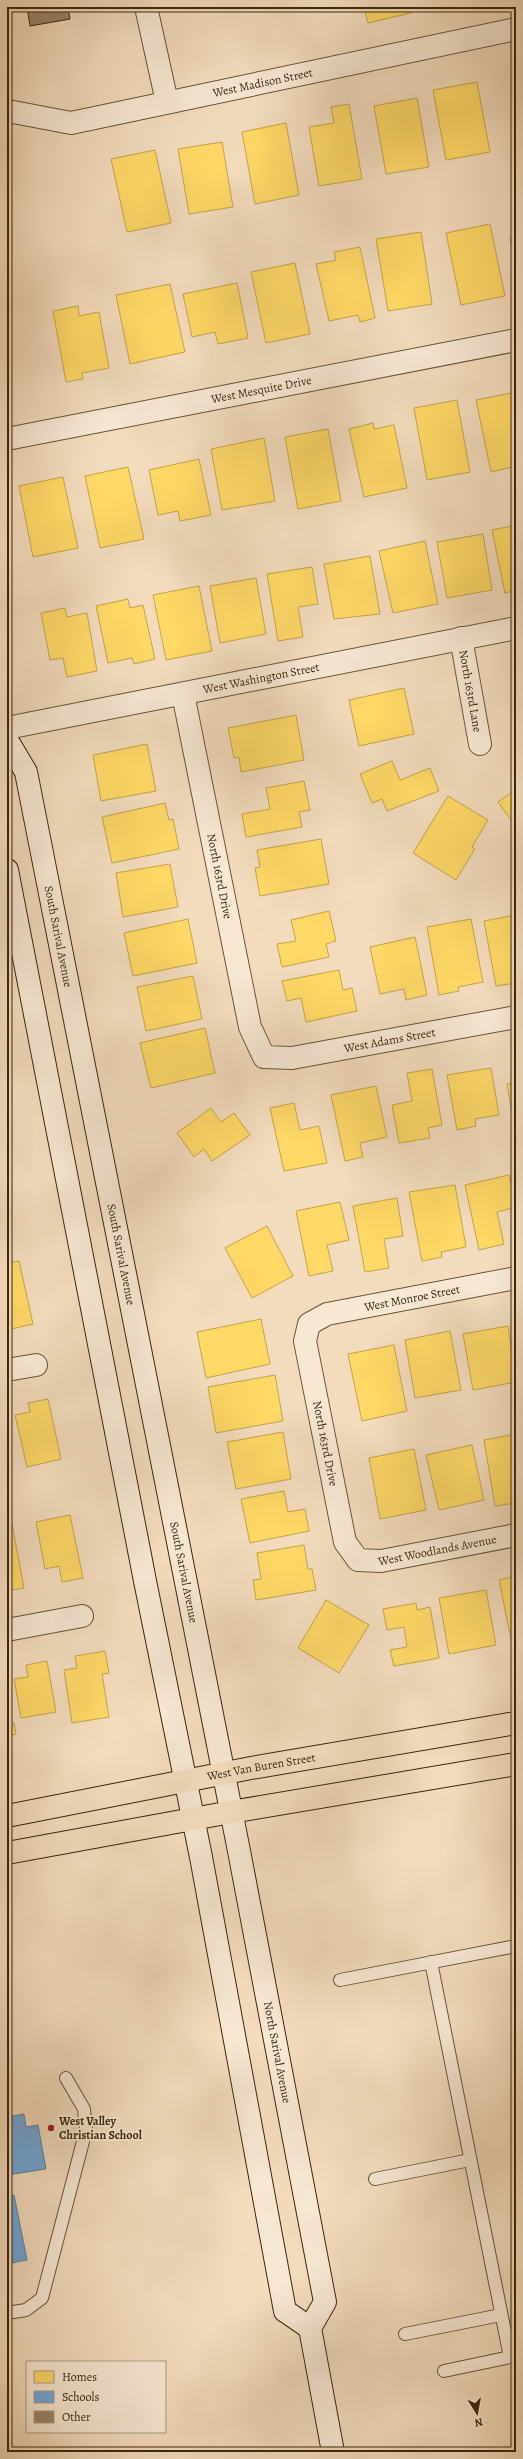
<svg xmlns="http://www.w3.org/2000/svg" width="523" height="2459" viewBox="0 0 523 2459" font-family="Alegreya,serif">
<rect width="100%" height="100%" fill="#f3dcbd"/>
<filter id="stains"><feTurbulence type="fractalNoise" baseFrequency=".005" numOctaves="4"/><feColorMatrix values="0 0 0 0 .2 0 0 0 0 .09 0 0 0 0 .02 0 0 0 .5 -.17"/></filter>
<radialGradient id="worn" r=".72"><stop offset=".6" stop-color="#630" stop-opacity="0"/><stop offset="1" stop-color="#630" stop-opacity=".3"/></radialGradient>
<g fill="#ffd966" stroke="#c4a44b">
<path d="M364,7H410L411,13L368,23Z"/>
<path d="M477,82L490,152L446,160L433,90Z"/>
<path d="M417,98L429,167L386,174L374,106Z"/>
<path d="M349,104L362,179L319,186L309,127L334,123L331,107Z"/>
<path d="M286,123L299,195L255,204L242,132Z"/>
<path d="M222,142L233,207L189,214L178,149Z"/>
<path d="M155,150L171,223L127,232L111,159Z"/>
<path d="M490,224L505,296L461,305L446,233Z"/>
<path d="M421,232L432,304L388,311L376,239Z"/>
<path d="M516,237V272L510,238Z"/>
<path d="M360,247L375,318L360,322L358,315L329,321L316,264L336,260L334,252Z"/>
<path d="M295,263L310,334L266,343L251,272Z"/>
<path d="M237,283L248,338L218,344L215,332L192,337L183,294Z"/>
<path d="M170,284L185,352L130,364L116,295Z"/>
<path d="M78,306L79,316L99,312L109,368L82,373L83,379L66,382L53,311Z"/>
<path d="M516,392V466L491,472L476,400Z"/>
<path d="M457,400L470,472L427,480L414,408Z"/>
<path d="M373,423L374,429L394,425L407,488L364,497L349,429Z"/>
<path d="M328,429L341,501L298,509L285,437Z"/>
<path d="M264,438L275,501L222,510L211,449Z"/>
<path d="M199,459L211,515L180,521L178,511L158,515L149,470Z"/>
<path d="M128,467L144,539L100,548L85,476Z"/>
<path d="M63,477L78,548L33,557L19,486Z"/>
<path d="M516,525V590L505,593L492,530Z"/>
<path d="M483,534L492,590L447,598L437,542Z"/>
<path d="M425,541L438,604L393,613L379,551Z"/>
<path d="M370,556L380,614L334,619L324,564Z"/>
<path d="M312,567L318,604L298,607L303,637L278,641L267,574Z"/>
<path d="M256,578L266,634L220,643L210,586Z"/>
<path d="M199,586L212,651L166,660L153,595Z"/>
<path d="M128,599L130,608L143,605L155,659L134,664L132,658L108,663L96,606Z"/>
<path d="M65,608L67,617L87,613L97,671L67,677L63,658L50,660L41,613Z"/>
<path d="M404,688L414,734L359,746L349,700Z"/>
<path d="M296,715L304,760L241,772L239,757L234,758L228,728Z"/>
<path d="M147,744L156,791L101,801L93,755Z"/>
<path d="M392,761L400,780L430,768L439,791L387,811L382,799L372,803L360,774Z"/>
<path d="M304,781L310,810L299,812L302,827L246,837L242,814L270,809L266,788Z"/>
<path d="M516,789V827L498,802Z"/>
<path d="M448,796L488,820L472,847L475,849L456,880L413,853Z"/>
<path d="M165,803L169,820L173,819L179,849L112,863L102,817Z"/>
<path d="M321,839L329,884L260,896L255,868L260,867L257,850Z"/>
<path d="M170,864L178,907L123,917L116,873Z"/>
<path d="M329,911L336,941L326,944L329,957L282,967L277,944L296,941L291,920Z"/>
<path d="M516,915V983L496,986L484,921Z"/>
<path d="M188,919L197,963L133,976L124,933Z"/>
<path d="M471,919L483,982L458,987L459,991L439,995L427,927Z"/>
<path d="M415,937L427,995L406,1000L404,989L380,994L370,947Z"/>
<path d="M339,970L343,990L352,988L357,1011L306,1022L301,998L287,1001L282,981Z"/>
<path d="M193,976L202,1019L146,1031L137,987Z"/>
<path d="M205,1028L215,1073L151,1088L140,1043Z"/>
<path d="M491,1068L499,1115L475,1119L476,1126L457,1130L447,1075Z"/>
<path d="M432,1069L442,1125L428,1128L430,1138L399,1143L392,1105L412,1101L407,1073Z"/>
<path d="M516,1083V1120H513L507,1084Z"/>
<path d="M376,1086L387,1137L360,1143L363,1157L345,1161L331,1095Z"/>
<path d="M294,1103L300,1130L319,1126L327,1163L284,1171L270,1108Z"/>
<path d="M211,1108L221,1122L234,1113L250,1135L212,1161L204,1149L194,1157L177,1133Z"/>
<path d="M509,1175L516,1207L497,1212L504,1244L479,1250L465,1185Z"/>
<path d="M455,1185L466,1247L441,1252L442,1257L422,1261L409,1192Z"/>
<path d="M7,1192L12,1217L7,1218Z"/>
<path d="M397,1198L403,1236L384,1239L389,1268L365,1272L353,1206Z"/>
<path d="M340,1202L349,1240L327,1245L333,1271L309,1276L296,1211Z"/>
<path d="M267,1226L293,1276L252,1298L225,1248Z"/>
<path d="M19,1261L33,1324L11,1329L7,1314V1263Z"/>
<path d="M261,1319L270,1364L206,1378L197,1332Z"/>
<path d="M508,1326L516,1382L473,1390L463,1334Z"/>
<path d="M450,1331L461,1390L415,1398L405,1340Z"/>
<path d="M394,1345L407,1411L362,1421L348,1354Z"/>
<path d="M275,1375L283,1421L216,1433L208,1387Z"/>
<path d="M48,1399L61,1459L27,1467L15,1415L30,1412L28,1403Z"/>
<path d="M283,1432L291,1479L236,1489L227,1442Z"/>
<path d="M516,1434V1470H514L516,1503L495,1506L484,1440Z"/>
<path d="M472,1445L484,1500L439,1510L426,1455Z"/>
<path d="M414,1449L426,1510L380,1519L369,1458Z"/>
<path d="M284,1491L288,1512L305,1509L309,1531L250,1543L241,1499Z"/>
<path d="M70,1515L83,1578L62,1582L59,1566L45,1569L36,1522Z"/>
<path d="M12,1524L24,1588L7,1591V1525Z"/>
<path d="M304,1545L308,1569H312L316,1590L256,1600L253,1580L261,1579L257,1553Z"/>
<path d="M516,1576V1643L512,1644L499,1580Z"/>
<path d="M486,1590L496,1645L449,1654L439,1598Z"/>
<path d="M326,1600L369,1625L339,1673L298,1648Z"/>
<path d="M416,1603L417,1610L430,1607L439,1658L394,1666L390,1650L407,1647L404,1627L387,1630L383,1609Z"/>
<path d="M105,1651L109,1673L102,1674L109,1717L72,1723L64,1670L77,1668L75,1656Z"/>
<path d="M47,1661L56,1712L21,1718L14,1679L28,1677L26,1665Z"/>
<path d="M14,1723L16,1734L7,1736V1724Z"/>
</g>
<g fill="#6fa8dc" stroke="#5f819e">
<path d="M24,2114L26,2127L38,2125L46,2169L7,2175V2117Z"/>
<path d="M14,2195L27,2260L7,2264V2197Z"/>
</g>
<path fill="#9a8569" stroke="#3a270d" d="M27,7H68L70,19L30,26Z"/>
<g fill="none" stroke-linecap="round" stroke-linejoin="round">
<defs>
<g id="lane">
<path d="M431,1962L510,2357L516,2356"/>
<path d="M340,1980L516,1946"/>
<path d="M375,2179L470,2160"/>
<path d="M7,2313L26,2310L42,2298L86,2130L84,2109L66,2078"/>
<path d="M405,2334L501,2315"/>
<path d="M444,2371L510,2357"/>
</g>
<g id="street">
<path d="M146,7L167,102"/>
<path id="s1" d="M8,111L71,123L516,29"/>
<path id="s2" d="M7,439L516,340"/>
<path id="s3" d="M461,638L480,744"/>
<path id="s4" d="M183,694L250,1027L264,1057L292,1058L516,1017"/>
<path id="s5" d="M7,728L516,628"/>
<path id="s6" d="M516,1278L327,1314L309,1324L305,1341L345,1542L358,1560L381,1561L516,1535"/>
<path d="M7,1370L36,1365"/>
<path d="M7,1630L82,1616"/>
</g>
<g id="secondary">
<path id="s7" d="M7,740L26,772L239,1851L325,2302L310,2328L333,2452"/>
<path d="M7,870L145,1581L201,1857L285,2311L310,2328"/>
</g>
<g id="primary">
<path id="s8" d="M7,1816L251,1768L516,1723"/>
<path d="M7,1853L231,1812L516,1764"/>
</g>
</defs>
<use href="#lane" stroke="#685439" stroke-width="14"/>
<use href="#street" stroke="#685439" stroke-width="24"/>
<use href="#secondary" stroke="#3a270d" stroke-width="24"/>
<use href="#primary" stroke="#3a270d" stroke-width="24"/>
<use href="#lane" stroke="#f7e8d4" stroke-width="12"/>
<use href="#street" stroke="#f7e8d4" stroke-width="22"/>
<use href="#secondary" stroke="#f7e8d4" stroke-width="22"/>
<use href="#primary" stroke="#f3dcbd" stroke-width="22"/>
</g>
<circle fill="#8f2418" stroke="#f7e8d4" stroke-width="1.5" cx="51" cy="2128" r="4"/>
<g text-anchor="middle" stroke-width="4" stroke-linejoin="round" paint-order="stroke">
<g font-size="12" fill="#3a270d" stroke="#f7e8d4">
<text dy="4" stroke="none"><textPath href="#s1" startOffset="260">West Madison Street</textPath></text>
<text dy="4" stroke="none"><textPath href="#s2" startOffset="259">West Mesquite Drive</textPath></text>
<text dy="4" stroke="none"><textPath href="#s5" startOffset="259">West Washington Street</textPath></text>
<text dy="4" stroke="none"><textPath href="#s3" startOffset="54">North 163rd Lane</textPath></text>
<text dy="4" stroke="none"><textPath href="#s4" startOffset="186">North 163rd Drive</textPath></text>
<text dy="4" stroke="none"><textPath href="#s7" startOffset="205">South Sarival Avenue</textPath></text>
<text dy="4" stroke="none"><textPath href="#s4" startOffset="500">West Adams Street</textPath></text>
<text dy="4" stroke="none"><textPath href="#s7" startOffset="529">South Sarival Avenue</textPath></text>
<text transform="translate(412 1298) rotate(-11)" y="4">West Monroe Street</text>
<text dy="4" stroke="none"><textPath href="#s6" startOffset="335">North 163rd Drive</textPath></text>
<text dy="4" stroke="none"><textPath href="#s6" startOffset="538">West Woodlands Avenue</textPath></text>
<text dy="4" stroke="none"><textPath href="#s7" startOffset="853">South Sarival Avenue</textPath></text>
<text dy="4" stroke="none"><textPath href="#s8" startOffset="259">West Van Buren Street</textPath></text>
<text dy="4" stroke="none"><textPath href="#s7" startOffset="1342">North Sarival Avenue</textPath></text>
</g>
<g font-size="12" font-weight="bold" fill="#3a270d" stroke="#f7e8d4" text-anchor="start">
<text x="59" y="2125">West Valley<tspan x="59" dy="14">Christian School</tspan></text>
</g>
</g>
<rect width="523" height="2459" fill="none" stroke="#f3dcbd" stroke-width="24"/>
<rect x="8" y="8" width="507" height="2443" fill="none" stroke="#3a270d" stroke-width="2"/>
<rect x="12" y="12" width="499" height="2435" fill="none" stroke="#3a270d"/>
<rect x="26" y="2361" width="140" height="72" fill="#f7e8d4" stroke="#ab9b84"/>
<rect x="34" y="2371" width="20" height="12" fill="#ffd966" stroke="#ab9b84"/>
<text x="62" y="2381" font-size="12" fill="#3a270d">Homes</text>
<rect x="34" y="2391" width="20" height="12" fill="#6fa8dc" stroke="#ab9b84"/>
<text x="62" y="2401" font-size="12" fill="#3a270d">Schools</text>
<rect x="34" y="2411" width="20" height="12" fill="#9a8569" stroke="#ab9b84"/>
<text x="62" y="2421" font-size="12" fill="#3a270d">Other</text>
<g transform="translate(477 2413) rotate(169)" stroke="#f7e8d4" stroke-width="3" paint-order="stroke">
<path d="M0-3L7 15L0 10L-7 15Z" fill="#3a270d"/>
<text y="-6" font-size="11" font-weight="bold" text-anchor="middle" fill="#3a270d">N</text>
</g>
<rect width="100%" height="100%" filter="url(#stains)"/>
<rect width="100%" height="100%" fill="url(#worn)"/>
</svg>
